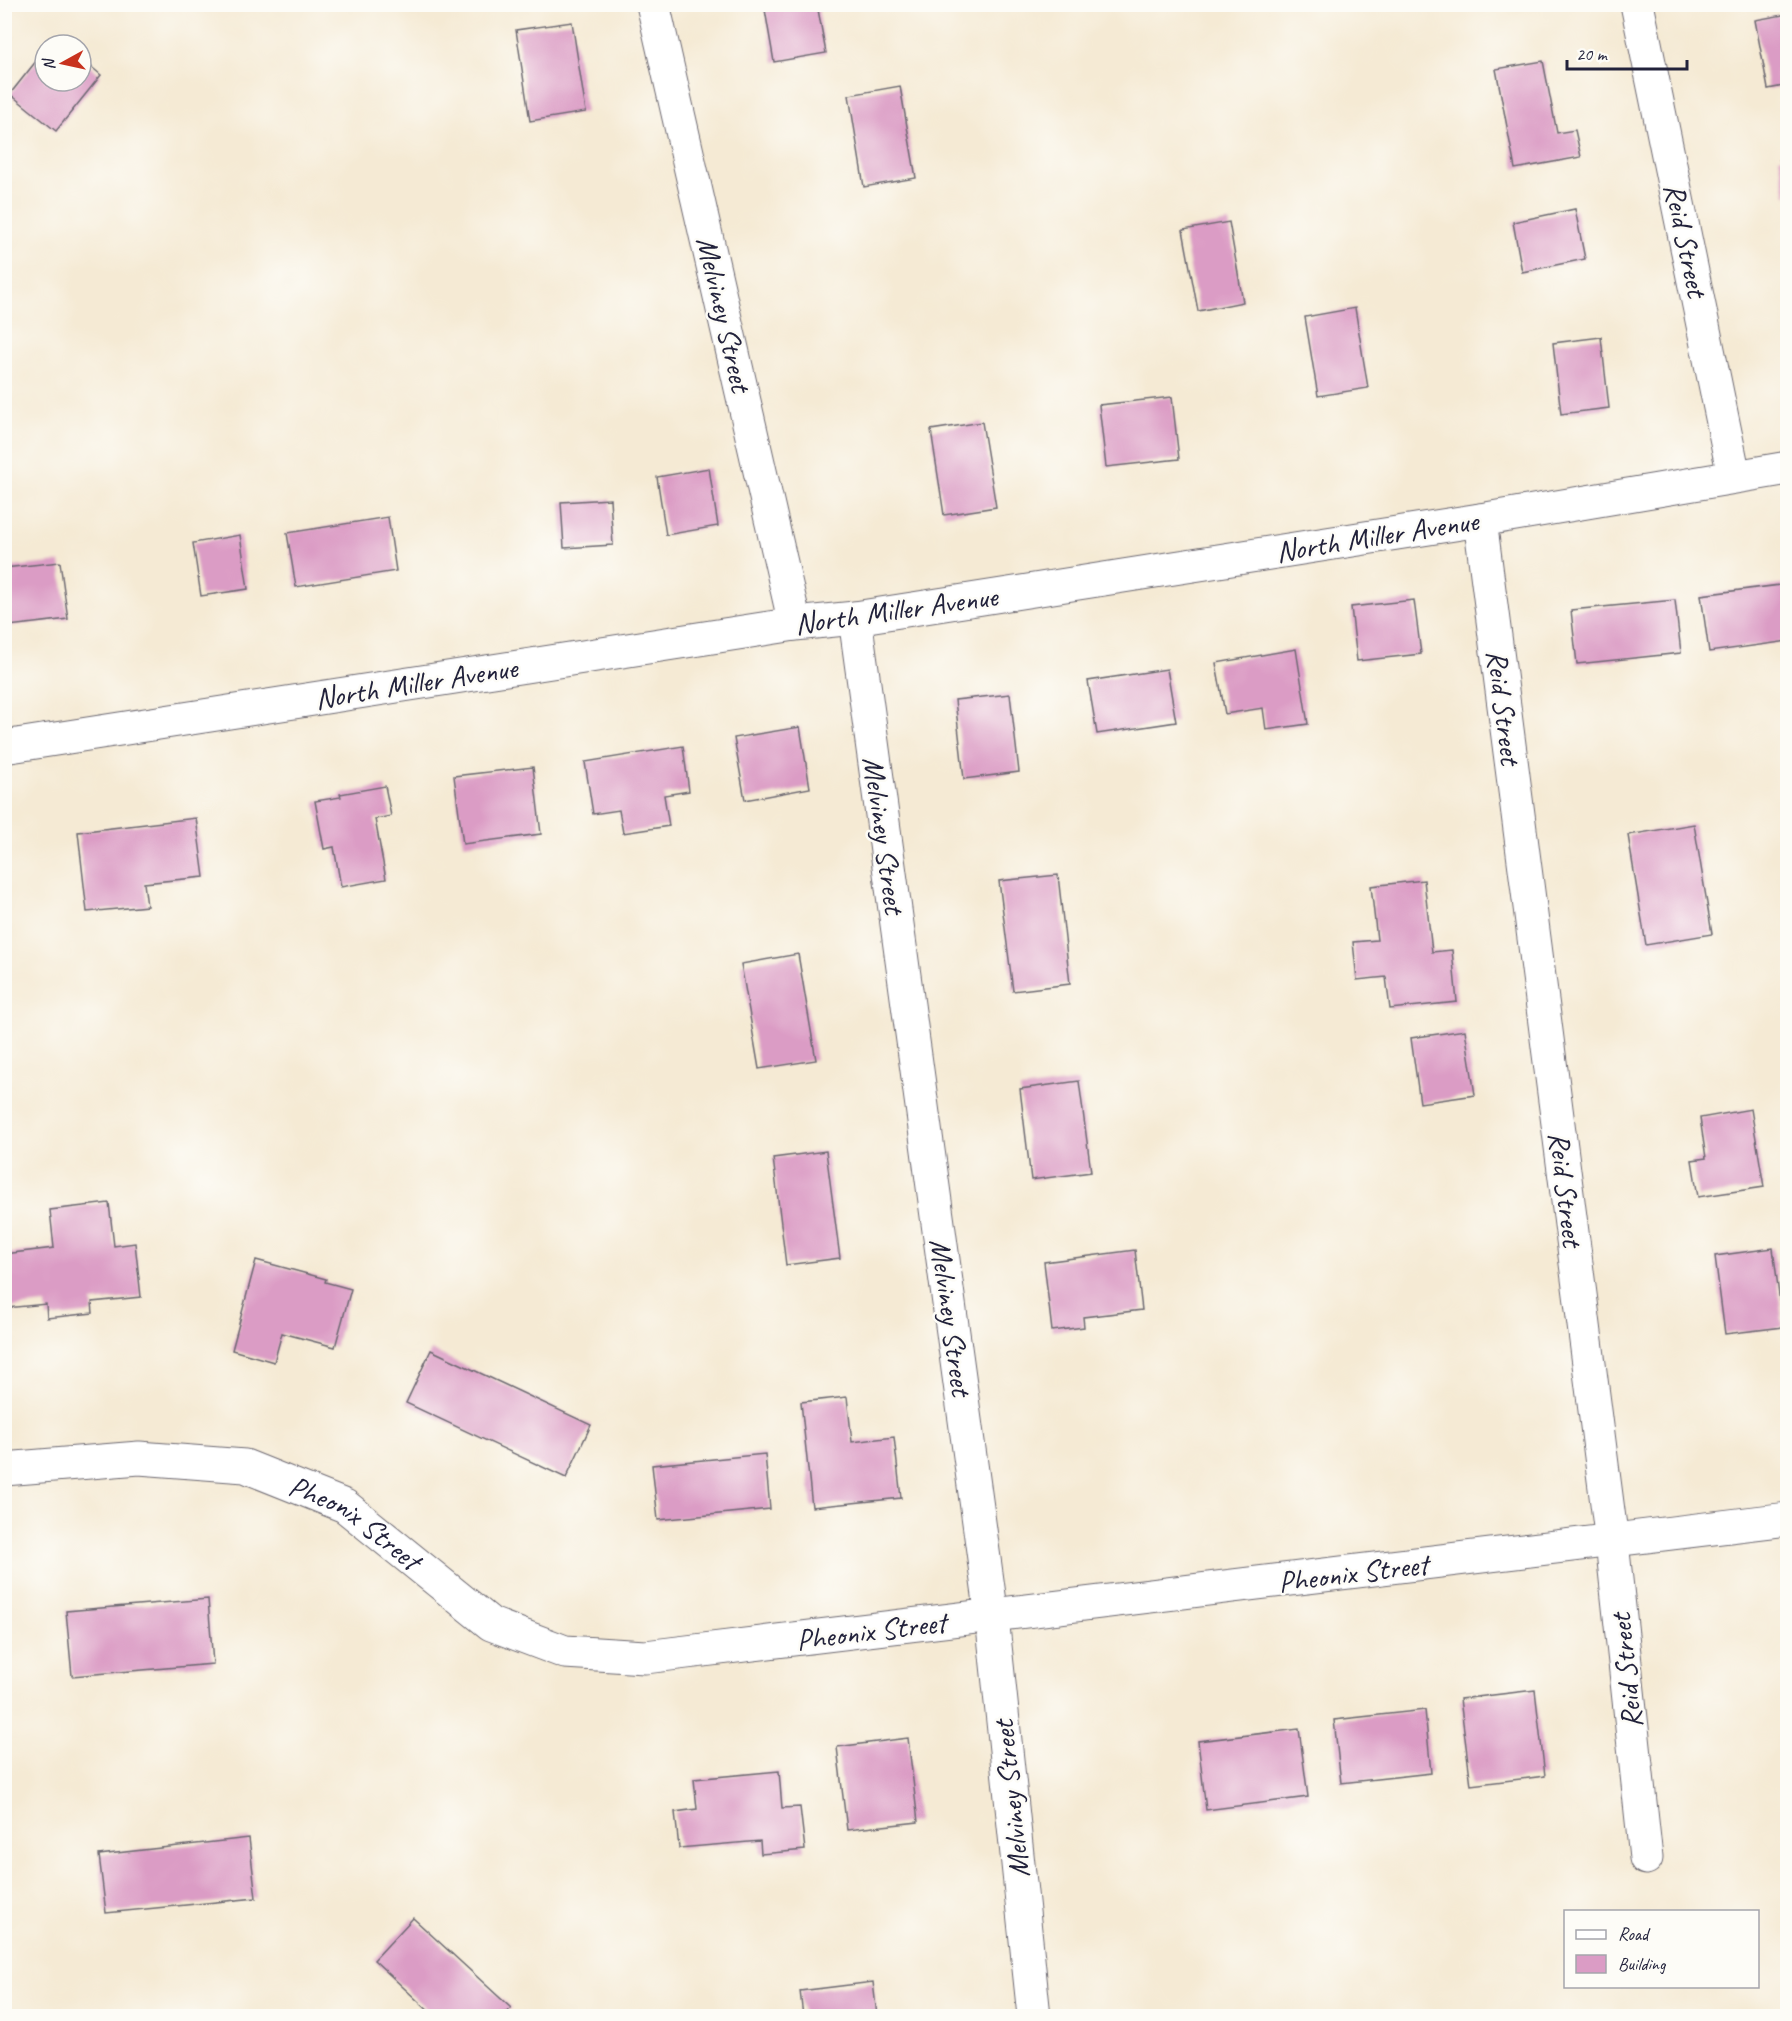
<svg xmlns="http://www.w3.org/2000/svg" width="1792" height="2021" viewBox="0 0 1792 2021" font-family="Caveat,sans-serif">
<rect width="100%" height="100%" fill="#fdfcf7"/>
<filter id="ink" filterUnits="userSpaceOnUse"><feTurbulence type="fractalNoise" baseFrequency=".0167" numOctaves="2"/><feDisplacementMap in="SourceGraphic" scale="12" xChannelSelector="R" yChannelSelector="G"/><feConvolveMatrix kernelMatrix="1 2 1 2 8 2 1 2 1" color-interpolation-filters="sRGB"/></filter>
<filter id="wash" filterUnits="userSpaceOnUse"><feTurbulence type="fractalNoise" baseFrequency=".008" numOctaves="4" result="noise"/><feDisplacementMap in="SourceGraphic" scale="24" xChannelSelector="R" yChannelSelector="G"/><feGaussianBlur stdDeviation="1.35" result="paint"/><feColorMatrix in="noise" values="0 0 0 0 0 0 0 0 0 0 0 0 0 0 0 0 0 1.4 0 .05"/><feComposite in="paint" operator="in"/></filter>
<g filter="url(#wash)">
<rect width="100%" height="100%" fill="#f5ead4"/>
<g id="blocks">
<g fill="#db9cc5">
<path d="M764,4H817L826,53L774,62Z"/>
<path d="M1788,14V85L1768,89L1755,20Z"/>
<path d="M572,22L586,112L530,121L516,30Z"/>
<path d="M45,50V81H81V58L101,75L56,131L10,94Z"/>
<path d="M1543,61L1557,133L1575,130L1581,157L1515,169L1496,69Z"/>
<path d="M900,86L916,178L864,187L849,95Z"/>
<path d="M1788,155V195H1786L1779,157Z"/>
<path d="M1575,209L1585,259L1522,272L1513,222Z"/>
<path d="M1229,222L1243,302L1198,311L1183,230Z"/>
<path d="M1355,308L1368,388L1318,396L1305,317Z"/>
<path d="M1601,337L1609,408L1561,414L1553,343Z"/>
<path d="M1172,397L1179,459L1106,467L1099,405Z"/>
<path d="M982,422L996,507L944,515L931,430Z"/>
<path d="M709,468L718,526L666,535L657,477Z"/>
<path d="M610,499L613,545L564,548L561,502Z"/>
<path d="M388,517L396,571L296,587L287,533Z"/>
<path d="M240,535L248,589L201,596L193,543Z"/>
<path d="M60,562L68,619L9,626L4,589V568Z"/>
<path d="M1788,584V641L1709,652L1701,595Z"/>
<path d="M1414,600L1421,654L1357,661L1351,607Z"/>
<path d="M1675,600L1681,653L1577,664L1571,610Z"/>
<path d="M1296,649L1308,724L1266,730L1263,708L1225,714L1216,663Z"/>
<path d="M1167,669L1176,722L1097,734L1088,681Z"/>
<path d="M1010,694L1019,772L964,779L955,700Z"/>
<path d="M800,727L810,788L745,800L734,738Z"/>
<path d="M683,746L689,791L664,795L669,826L623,833L619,810L593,814L585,762Z"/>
<path d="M533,767L541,834L463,844L454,776Z"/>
<path d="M385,786L391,816L375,819L386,879L341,887L334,847L324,849L315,801L341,797L340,794Z"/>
<path d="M196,818L204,877L144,883L147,906L87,912L78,832Z"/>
<path d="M1694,824L1712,934L1646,945L1628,835Z"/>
<path d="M1058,875L1070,984L1013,991L999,881Z"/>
<path d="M1424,880L1432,952L1452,950L1457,1002L1390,1009L1386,977L1357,980L1353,942L1377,940L1371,886Z"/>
<path d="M798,954L816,1060L759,1069L741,964Z"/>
<path d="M1465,1030L1475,1095L1420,1103L1411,1038Z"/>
<path d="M1079,1081L1091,1172L1031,1180L1020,1089Z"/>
<path d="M1751,1109L1764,1187L1698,1197L1692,1160L1706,1158L1700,1118Z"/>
<path d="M826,1151L840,1258L786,1265L773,1158Z"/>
<path d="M109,1203L114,1246L135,1243L141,1297L92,1302L93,1313L47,1318L46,1304L6,1308L4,1254L54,1248L50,1210Z"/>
<path d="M1773,1248L1783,1327L1725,1334L1715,1256Z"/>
<path d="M1135,1250L1142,1310L1083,1317L1084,1327L1052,1331L1044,1262Z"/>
<path d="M256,1260L326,1279L325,1282L351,1289L335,1347L282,1333L274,1362L232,1350Z"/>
<path d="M431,1350L591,1425L566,1478L406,1403Z"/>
<path d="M847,1397L852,1442L894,1437L901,1498L812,1507L801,1402Z"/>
<path d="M765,1454L770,1509L658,1520L652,1465Z"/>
<path d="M208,1599L213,1664L72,1676L66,1611Z"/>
<path d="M1535,1690L1545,1776L1471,1785L1460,1699Z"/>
<path d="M1425,1710L1431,1773L1341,1783L1334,1720Z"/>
<path d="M1299,1729L1308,1797L1206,1810L1198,1741Z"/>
<path d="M908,1738L918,1822L847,1830L837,1747Z"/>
<path d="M779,1771L782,1808L800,1807L805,1850L761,1854L760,1841L679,1848L675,1812L697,1809L694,1779Z"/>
<path d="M249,1838L256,1898L106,1913L99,1855Z"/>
<path d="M413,1918L511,2008L503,2016H434L374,1960Z"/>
<path d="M873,1982L877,2016H803L800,1991Z"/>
</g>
</g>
</g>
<g filter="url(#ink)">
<use href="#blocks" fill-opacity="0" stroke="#6c6871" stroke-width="1.5"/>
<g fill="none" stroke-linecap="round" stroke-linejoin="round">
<defs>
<g id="street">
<path d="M653,4L795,624"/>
<path d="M1637,4L1734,476"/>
<path d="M1480,520L1612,1542L1646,1858"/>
<path d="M855,618L992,1617L1034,2016"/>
<path d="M4,747L795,624L855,618L1480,520L1788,468"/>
<path id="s1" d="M4,1469L139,1458L245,1466L345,1506L491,1624L565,1652L645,1657L1788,1519"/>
</g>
</defs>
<use href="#street" stroke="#6c6871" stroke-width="35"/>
<use href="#street" stroke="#fff" stroke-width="33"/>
</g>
</g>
<g text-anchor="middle" stroke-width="5" stroke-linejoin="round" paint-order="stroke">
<g font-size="30" fill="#22223b" stroke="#fdfcf7">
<text transform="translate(1686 240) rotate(78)" y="10">Reid Street</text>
<text transform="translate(724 314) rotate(77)" y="10">Melviney Street</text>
<text transform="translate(1377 536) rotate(-9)" y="10">North Miller Avenue</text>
<text transform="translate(896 610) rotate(-8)" y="10">North Miller Avenue</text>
<text transform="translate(416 683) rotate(-9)" y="10">North Miller Avenue</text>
<text transform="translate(1504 707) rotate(83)" y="10">Reid Street</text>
<text transform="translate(884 835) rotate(82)" y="10">Melviney Street</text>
<text transform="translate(1566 1189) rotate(83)" y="10">Reid Street</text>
<text transform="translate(951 1317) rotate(82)" y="10">Melviney Street</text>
<text dy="10" stroke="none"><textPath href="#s1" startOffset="366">Pheonix Street</textPath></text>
<text transform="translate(1353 1573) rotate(-7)" y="10">Pheonix Street</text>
<text transform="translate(871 1631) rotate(-7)" y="10">Pheonix Street</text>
<text transform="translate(1626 1671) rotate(-96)" y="10">Reid Street</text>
<text transform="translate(1011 1799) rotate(-96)" y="10">Melviney Street</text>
</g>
</g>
<rect width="1792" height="2021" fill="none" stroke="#fdfcf7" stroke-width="24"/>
<rect x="1564" y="1910" width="195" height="78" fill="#fdfcf7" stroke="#a5a5ac" stroke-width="1.5"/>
<rect x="1576" y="1930" width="30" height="9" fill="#ffffff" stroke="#a5a5ac" stroke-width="1.5"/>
<text x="1618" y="1940" font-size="18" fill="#22223b">Road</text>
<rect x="1576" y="1955" width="30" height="18" fill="#db9cc5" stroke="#a5a5ac" stroke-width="1.5"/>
<text x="1618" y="1970" font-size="18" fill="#22223b">Building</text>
<g transform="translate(63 63) rotate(262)"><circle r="28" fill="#fdfcf7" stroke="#a5a5ac" stroke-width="1.5"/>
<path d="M0-4.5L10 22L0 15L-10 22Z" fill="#c8321e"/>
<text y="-9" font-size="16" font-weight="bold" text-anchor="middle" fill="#22223b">N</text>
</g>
<path d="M1567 60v9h120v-9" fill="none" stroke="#22223b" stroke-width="3"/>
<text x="1576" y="60" font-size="18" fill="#22223b" stroke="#fdfcf7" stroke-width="4.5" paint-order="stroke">20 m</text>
</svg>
